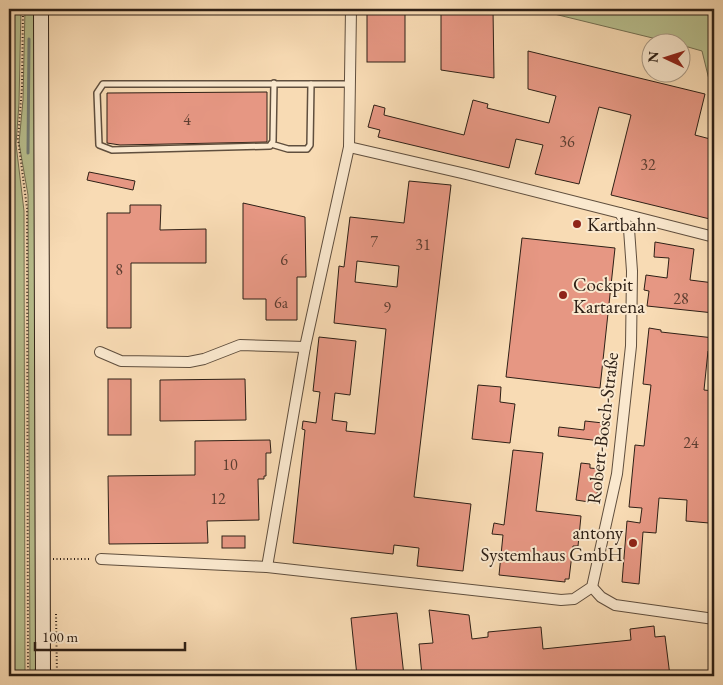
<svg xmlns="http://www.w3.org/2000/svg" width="723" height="685" viewBox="0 0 723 685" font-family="'EB Garamond',serif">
<rect width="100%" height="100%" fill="#f8dbb4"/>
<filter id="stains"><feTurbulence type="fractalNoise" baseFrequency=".004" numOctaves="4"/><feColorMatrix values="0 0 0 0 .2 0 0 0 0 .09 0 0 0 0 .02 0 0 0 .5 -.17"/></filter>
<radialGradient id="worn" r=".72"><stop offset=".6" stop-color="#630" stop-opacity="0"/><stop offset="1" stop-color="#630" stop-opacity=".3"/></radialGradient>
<g fill="#b9c190" stroke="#747053">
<path d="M9,9H21L19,103L16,144L24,211L25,676H9Z"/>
<path d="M25,9H35L37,660L34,676H30L28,195L19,143L23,100Z"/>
<path d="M547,9H714V100L702,51L681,45L680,42H669L546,12Z"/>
</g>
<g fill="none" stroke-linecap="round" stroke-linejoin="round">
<g stroke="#727c76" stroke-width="3">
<path d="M28,153L29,39"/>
<path d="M9,162L13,158"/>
</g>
</g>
<g fill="#e69783" stroke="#2e2016" fill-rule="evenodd">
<rect x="367" y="9" width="38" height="53"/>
<path d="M441,9H493L494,78L441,70Z"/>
<path d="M528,51L705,94L695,135L714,140V220L611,195L631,115L599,107L579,184L535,174L543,145L516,139L509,168L378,137L380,130L368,127L374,105L385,108L384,115L464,135L473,100L488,104L487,108L549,123L556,96L528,89Z"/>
<path d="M267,92V142L120,145L107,143V93Z"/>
<path d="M89,172L135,181L133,190L87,180Z"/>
<path d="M409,181L451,185L414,497L471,504L463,571L417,566L419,548L394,545L393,554L293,543L305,430L302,429L303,421L316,423L320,392L313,391L319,337L356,341L350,395L335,393L332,420L347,422L346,431L375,434L386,329L334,323L339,266L344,267L350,217L404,223ZM357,261L399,266L397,287L355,282Z"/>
<path d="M243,203L305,217L306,277H297V320H266V299H243Z"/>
<path d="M130,205H161L160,230L206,229V263H131V328H107V213H130Z"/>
<path d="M522,238L615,248L600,388L506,377Z"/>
<path d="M655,242L694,249L690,280L714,283V313L647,306L649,291L644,290L646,275L667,278L669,258L654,257Z"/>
<path d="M649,328L661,330V332L714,338V352L708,351L704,390L714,391V474L711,502L714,503V522L709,523L686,521L687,500L659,498L656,533L643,532L639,584L622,582L627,521L640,523L642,508L629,507L635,445L644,446L651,385L643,384Z"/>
<rect x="108" y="379" width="23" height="56"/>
<path d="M245,379L246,420L160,421V380Z"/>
<path d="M478,385L501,387L500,402L515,404L510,443L472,439Z"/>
<path d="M585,421L603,423L601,441L558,436L559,427L584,430Z"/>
<path d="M270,440L271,453H266V476H264V479H258L259,520L207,521L208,543L109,544L108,476L195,475V441Z"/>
<path d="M513,450L543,453L536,511L581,516L578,546H573L569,579H565V582L499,575L503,535L492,534L494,523L504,525Z"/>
<path d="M581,463L590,464V468L600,469L596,503L576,500Z"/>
<rect x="222" y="536" width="23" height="12"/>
<path d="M429,610L469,615L472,639L488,637V632L541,627L543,649L631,640L630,629L654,626L655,637L665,636L670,676H422L419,644L433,643Z"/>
<path d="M397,613L404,676H357L351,618Z"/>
</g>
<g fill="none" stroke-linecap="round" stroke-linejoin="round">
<defs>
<g id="service">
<path d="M274,83L273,141L270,146L112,150L99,145L97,93L103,84H351"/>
<path d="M271,144L288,149H307L310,145L311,84"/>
</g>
<g id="minor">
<path d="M620,213L714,237"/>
<path d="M100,352L121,361L189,362L204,359L240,345L305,347"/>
<path d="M101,559L267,567L305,347L349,147L351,9"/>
<path d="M267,567L561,600L574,599L592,587L617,474L631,346L632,271L629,229L620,213L466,174L349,147"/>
<path d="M592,587L601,597L615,605L714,619"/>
</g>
<path id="secondary" d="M41,9L43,676"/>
</defs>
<use href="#service" stroke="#604f3e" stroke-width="8"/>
<use href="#minor" stroke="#604f3e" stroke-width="12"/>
<use href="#secondary" stroke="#2e2016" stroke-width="16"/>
<g stroke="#2e2016" stroke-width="2" stroke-dasharray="1 2.5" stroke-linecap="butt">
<path d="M23,9L22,87L18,139L27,208L28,676"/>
<path d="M53,559H91"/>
<path d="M56,614L57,676"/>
</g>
<use href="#service" stroke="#fae8ce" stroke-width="5"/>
<use href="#minor" stroke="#fae8ce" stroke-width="10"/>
<use href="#secondary" stroke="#fae8ce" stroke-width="14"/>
</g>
<g fill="#8f2418" stroke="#fae8ce" stroke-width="2">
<circle cx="577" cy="224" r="5"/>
<circle cx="563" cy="295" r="5"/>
<circle cx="633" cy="543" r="5"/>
</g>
<g text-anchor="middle" stroke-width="4" stroke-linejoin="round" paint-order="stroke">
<g font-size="16" fill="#5c3e31">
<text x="187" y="125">4</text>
<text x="567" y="147">36</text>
<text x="648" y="170">32</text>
<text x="374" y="247">7</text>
<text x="423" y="250">31</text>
<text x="284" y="265">6</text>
<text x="119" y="275">8</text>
<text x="681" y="304">28</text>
<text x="281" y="308">6a</text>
<text x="387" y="313">9</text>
<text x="691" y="448">24</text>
<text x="230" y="470">10</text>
<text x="218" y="504">12</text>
</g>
<g font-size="19" fill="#2e2016" stroke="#fae8ce" text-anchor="start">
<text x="587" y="231">Kartbahn</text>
<text x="573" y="291">Cockpit<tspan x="573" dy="22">Kartarena</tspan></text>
<text x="623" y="539" text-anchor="end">antony<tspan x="623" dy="22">Systemhaus GmbH</tspan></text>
</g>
<g font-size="19" fill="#2e2016" stroke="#fae8ce">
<text transform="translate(602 428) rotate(-83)" y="7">Robert-Bosch-Straße</text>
</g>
</g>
<rect width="723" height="685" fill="none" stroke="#f8dbb4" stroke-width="30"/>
<rect x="10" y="10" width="703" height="665" fill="none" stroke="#2e2016" stroke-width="2.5"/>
<rect x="15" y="15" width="693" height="655" fill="none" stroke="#2e2016"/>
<g transform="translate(666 58) rotate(274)"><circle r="24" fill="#fae8ce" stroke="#a89884"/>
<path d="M0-4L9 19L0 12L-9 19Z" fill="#8f2418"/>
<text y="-8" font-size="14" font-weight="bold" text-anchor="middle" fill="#2e2016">N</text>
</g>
<path d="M35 642v8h150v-8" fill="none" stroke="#2e2016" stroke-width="2.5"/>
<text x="42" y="642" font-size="15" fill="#2e2016" stroke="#fae8ce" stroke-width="4" paint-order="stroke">100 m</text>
<rect width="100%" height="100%" filter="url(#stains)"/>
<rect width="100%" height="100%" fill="url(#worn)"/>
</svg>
